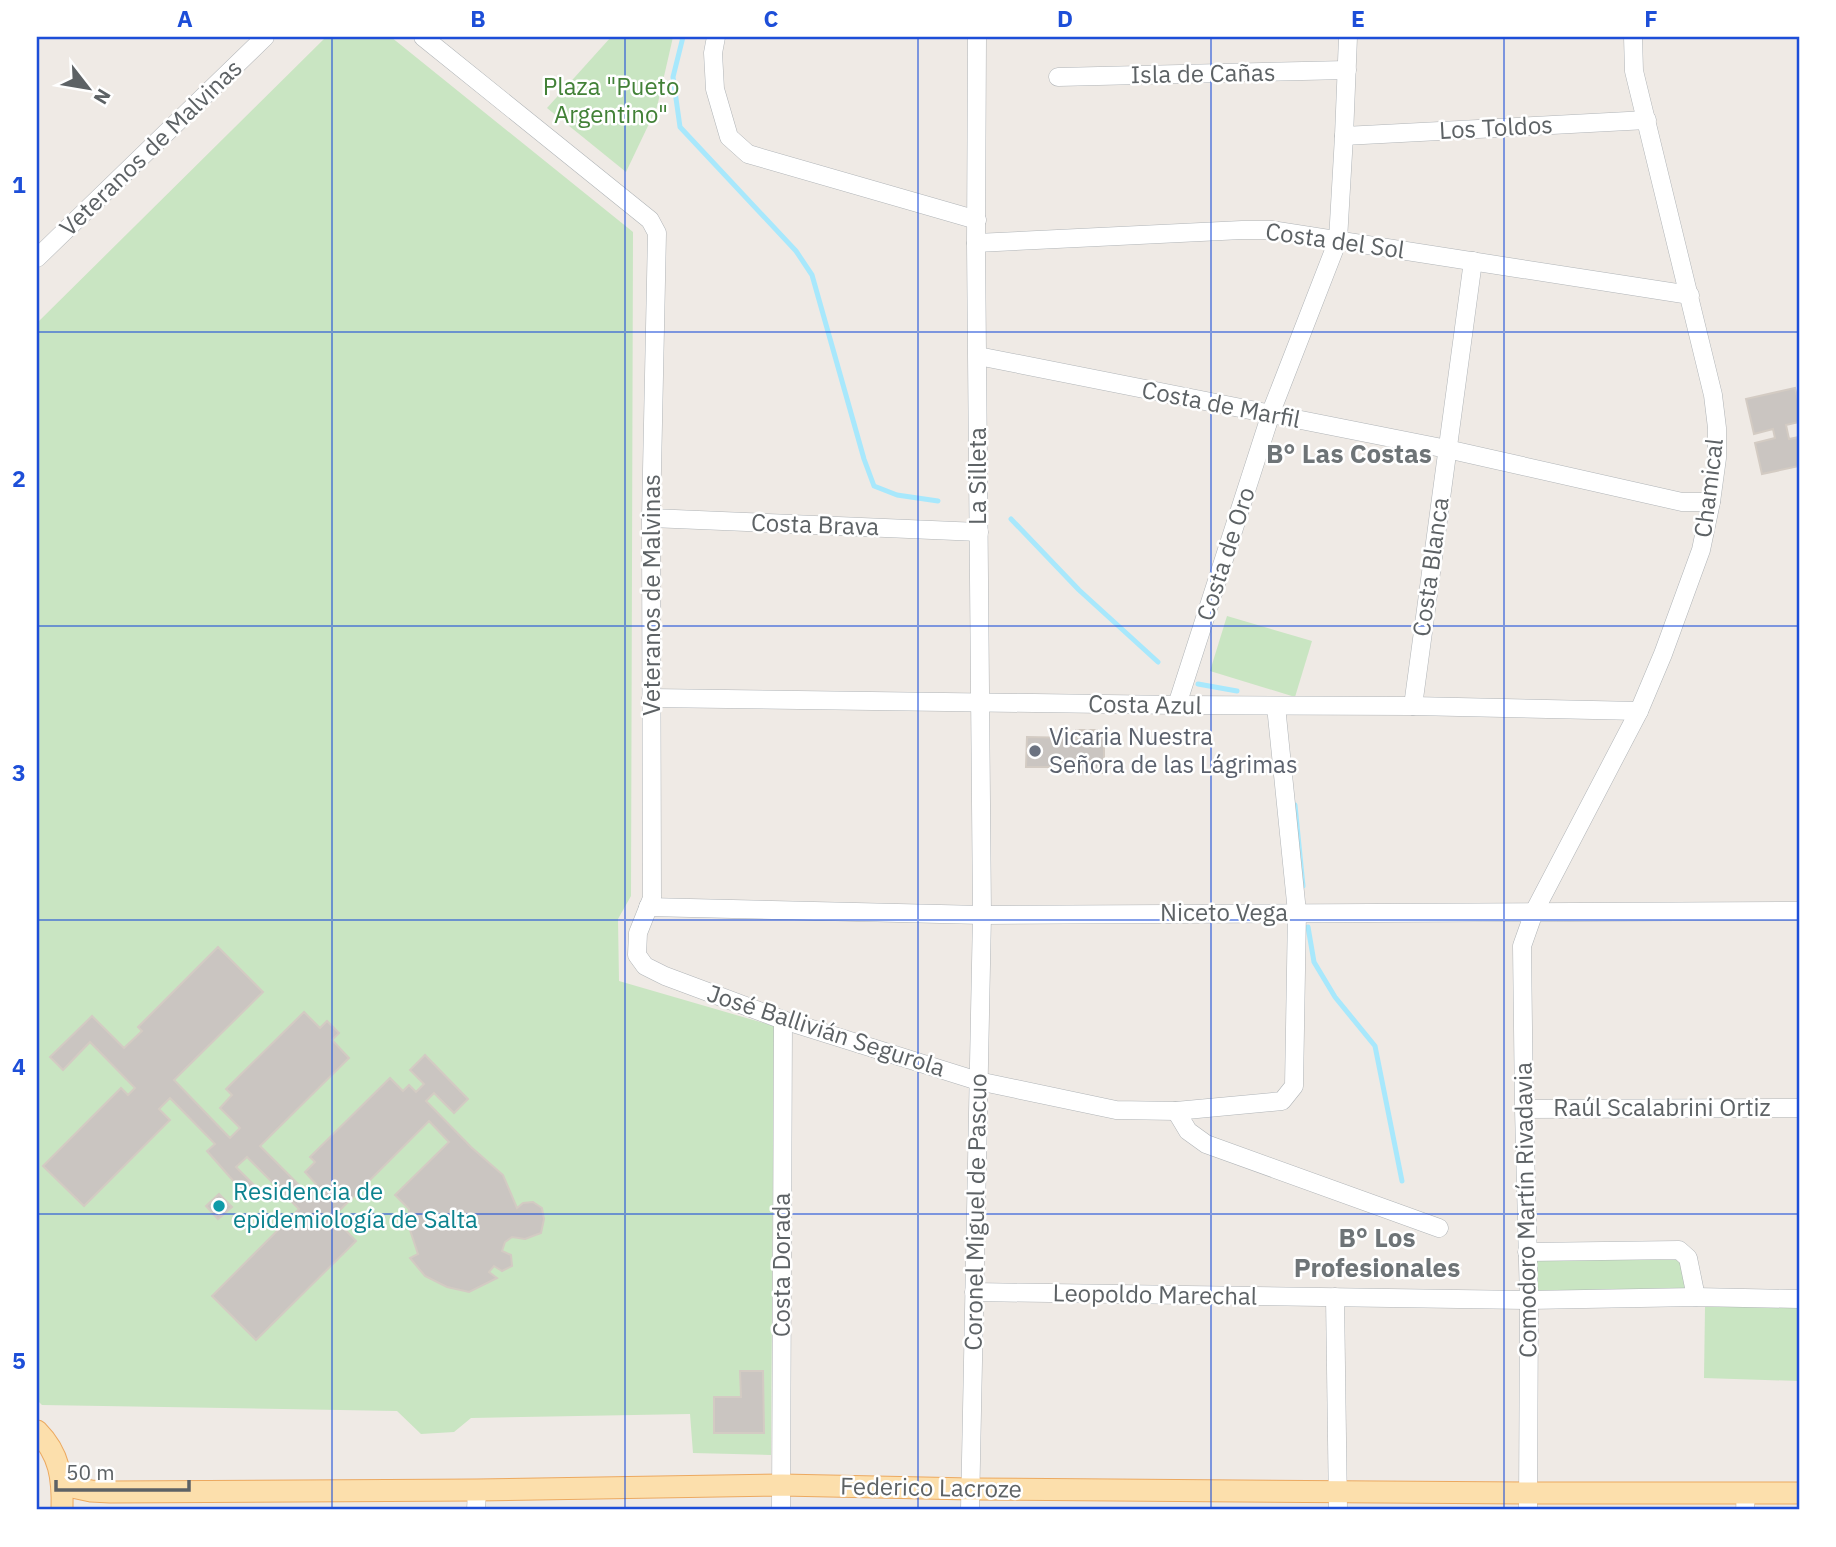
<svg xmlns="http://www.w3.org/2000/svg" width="1836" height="1547" viewBox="0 0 1836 1547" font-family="'IBM Plex Sans',sans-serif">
<rect width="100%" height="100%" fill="#efeae5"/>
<g fill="#c9e5c2">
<path d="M326,37H391L633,232L631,896L618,919L619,981L774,1026L771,1455L693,1453L690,1414L471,1418L454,1432L421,1434L397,1411L42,1405L37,1400V323Z"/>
<path d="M611,37H673L657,107L626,172L547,108Z"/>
<path d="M1227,616L1312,641L1295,697L1210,671Z"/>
<path d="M1531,1256L1680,1260L1689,1295L1531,1297Z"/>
<path d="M1705,1307H1799V1381L1704,1378Z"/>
</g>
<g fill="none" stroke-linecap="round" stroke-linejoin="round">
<g stroke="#a8e8fc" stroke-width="5">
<path d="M683,37L673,77L680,127L796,251L812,275L864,459L874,486L897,495L938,501"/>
<path d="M1011,519L1079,590L1158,662"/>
<path d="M1198,684L1237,691"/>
<path d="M1295,805L1303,886"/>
<path d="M1308,927L1314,962L1335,997L1375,1046L1402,1181"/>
</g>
</g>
<g fill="#cac5c1" stroke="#d3cbc3" stroke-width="2">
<path d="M1795,388L1799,405V422L1786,425L1789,439L1799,437V466L1762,474L1755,443L1775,438L1773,429L1754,434L1746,399Z"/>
<path d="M1076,730H1097V738H1104V773H1074V767H1026L1027,737L1076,738Z"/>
<path d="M218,947L263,992L174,1080L230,1138L240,1128L220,1108L232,1095L226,1089L304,1012L320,1028L327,1021L339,1033L332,1040L349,1058L260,1146L307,1193L316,1184L305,1172L315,1162L310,1157L390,1078L403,1091L409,1085L416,1092L424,1084L410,1070L425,1055L468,1099L454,1113L434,1093L426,1101L471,1147L503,1175L517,1208L523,1203L533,1202L542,1208L544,1219L541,1233L525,1239L512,1237L505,1242L502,1251L511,1255L512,1266L502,1271L494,1266L489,1272L497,1278L469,1292L447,1287L425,1276L410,1258L418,1254L409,1227V1209L395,1195L449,1142L429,1121L333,1217L356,1241L256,1340L212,1296L299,1209L247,1157L236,1167L256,1187L243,1192L207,1151L215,1144L170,1098L159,1109L170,1120L84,1206L43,1166L121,1088L128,1095L135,1088L90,1042L63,1070L50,1057L92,1016L124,1048L142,1031L138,1027Z"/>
<path d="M219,1194L232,1207L218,1219L206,1206Z"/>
<path d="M740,1371H763L764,1433H714V1397H741Z"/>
</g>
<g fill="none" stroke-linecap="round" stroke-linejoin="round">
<defs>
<g id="minor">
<path d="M423,37L650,220L657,233L651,518L652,898L638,933L637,955L645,966L665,976L783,1020L978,1081L1116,1110L1176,1111L1282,1101L1294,1086L1297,912L1276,706"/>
<path d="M716,37L713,53L715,89L729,137L748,154L977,220"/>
<path d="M1058,77L1347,70"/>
<path d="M1344,136L1647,120"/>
<path d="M976,243L1242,230H1271L1690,295"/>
<path d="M37,258L265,37"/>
<path d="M978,356L1447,449L1682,502H1711"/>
<path d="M651,518L979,532"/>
<path d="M651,698L1177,705L1413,706L1639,711"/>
<path d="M1177,705L1273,407L1338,240L1344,136L1348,37"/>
<path d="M1413,706L1473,261"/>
<path d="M648,907L982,915L1799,911"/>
<path d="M1524,1109L1799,1108"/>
<path d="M1176,1111L1188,1131L1206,1144L1439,1228"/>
<path d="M1527,1252L1679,1250L1688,1258L1696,1297"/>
<path d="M974,1292L1529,1300L1696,1297L1799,1299"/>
<path d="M1335,1297L1338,1510"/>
<path d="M476,1510L477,1490"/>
<path d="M781,1510L783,1020"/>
<path d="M970,1510L982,915L976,243L977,37"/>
<path d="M1528,1510L1529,1300L1524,1109L1522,946L1534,912L1639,711L1663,654L1701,550L1711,502L1717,458V428L1713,395L1634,71L1633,37"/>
<path d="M1745,1510L1746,1493"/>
</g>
<g id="major">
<path d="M37,1431C60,1454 63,1479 62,1510"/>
<path d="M63,1485L91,1491L110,1492L477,1490L782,1485L971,1489L1529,1493H1799"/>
</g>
</defs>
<use href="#minor" stroke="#b0b4b7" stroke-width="19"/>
<use href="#major" stroke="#eca960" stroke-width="23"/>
<use href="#minor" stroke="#fff" stroke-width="18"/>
<use href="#major" stroke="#fcdfac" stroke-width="21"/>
</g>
<path fill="none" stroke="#1d4ed8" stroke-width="2" stroke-opacity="0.55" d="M332,37V1510M625,37V1510M918,37V1510M1211,37V1510M1504,37V1510M37,332H1799M37,626H1799M37,920H1799M37,1214H1799"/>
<circle fill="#6b7280" stroke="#fff" stroke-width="2.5" cx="1035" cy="751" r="7"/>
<circle fill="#0f9aa8" stroke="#fff" stroke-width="2.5" cx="219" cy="1206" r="7"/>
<g text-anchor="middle" stroke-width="5" stroke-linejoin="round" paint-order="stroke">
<g font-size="24" fill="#5d6265" stroke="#fff">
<text transform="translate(1203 74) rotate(-1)" y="8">Isla de Cañas</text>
<text transform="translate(1496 128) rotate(-3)" y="8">Los Toldos</text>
<text transform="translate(151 148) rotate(-44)" y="8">Veteranos de Malvinas</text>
<text transform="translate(1335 241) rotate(8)" y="8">Costa del Sol</text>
<text transform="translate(1221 405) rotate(11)" y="8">Costa de Marfil</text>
<text transform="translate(978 476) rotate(-90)" y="8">La Silleta</text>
<text transform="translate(1709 488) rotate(-83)" y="8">Chamical</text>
<text transform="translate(815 525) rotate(2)" y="8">Costa Brava</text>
<text transform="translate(1226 554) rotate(-72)" y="8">Costa de Oro</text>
<text transform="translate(1431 567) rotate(-82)" y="8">Costa Blanca</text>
<text transform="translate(652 595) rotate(-90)" y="8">Veteranos de Malvinas</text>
<text transform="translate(1145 705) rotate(1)" y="8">Costa Azul</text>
<text x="1224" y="921">Niceto Vega</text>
<text transform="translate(826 1031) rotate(18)" y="8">José Ballivián Segurola</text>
<text x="1662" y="1116">Raúl Scalabrini Ortiz</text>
<text transform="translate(1526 1210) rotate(-91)" y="8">Comodoro Martín Rivadavia</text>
<text transform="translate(976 1212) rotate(-89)" y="8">Coronel Miguel de Pascuo</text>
<text transform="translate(782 1265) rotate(-90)" y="8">Costa Dorada</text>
<text transform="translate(1155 1295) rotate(1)" y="8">Leopoldo Marechal</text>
<text transform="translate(931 1488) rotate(1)" y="8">Federico Lacroze</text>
</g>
<g font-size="24" fill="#428137" stroke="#fff">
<text x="611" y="95">Plaza "Pueto<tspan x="611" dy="28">Argentino"</tspan></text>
</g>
<g font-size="24" fill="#5b616d" stroke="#fff" text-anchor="start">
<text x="1049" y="745">Vicaria Nuestra<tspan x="1049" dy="28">Señora de las Lágrimas</tspan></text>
</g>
<g font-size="24" fill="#0d838f" stroke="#fff" text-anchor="start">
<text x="233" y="1200">Residencia de<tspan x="233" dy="28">epidemiología de Salta</tspan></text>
</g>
<g font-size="26" font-weight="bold" fill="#6e7477" stroke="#fff">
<text x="1349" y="463">B° Las Costas</text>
<text x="1377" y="1247">B° Los<tspan x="1377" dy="30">Profesionales</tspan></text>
</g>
</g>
<rect width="1836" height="1547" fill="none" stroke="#ffffff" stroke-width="77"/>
<g transform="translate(88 88) rotate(121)" stroke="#ffffff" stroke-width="5" paint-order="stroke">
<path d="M0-5L12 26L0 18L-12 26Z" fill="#5d6265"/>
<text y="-10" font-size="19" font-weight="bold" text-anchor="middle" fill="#5d6265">N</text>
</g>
<path d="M56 1480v10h133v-10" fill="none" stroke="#5d6265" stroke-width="3.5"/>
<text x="66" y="1480" font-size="21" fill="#5d6265" stroke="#ffffff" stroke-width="5" paint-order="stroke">50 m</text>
<rect x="38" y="38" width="1760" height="1470" fill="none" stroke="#1d4ed8" stroke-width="2.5"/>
<g font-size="23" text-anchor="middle" font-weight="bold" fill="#1d4ed8">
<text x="185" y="27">A</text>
<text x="478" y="27">B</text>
<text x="771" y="27">C</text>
<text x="1065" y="27">D</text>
<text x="1358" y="27">E</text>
<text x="1651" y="27">F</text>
<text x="19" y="193">1</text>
<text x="19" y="487">2</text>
<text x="19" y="781">3</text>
<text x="19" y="1075">4</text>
<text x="19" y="1369">5</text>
</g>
</svg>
